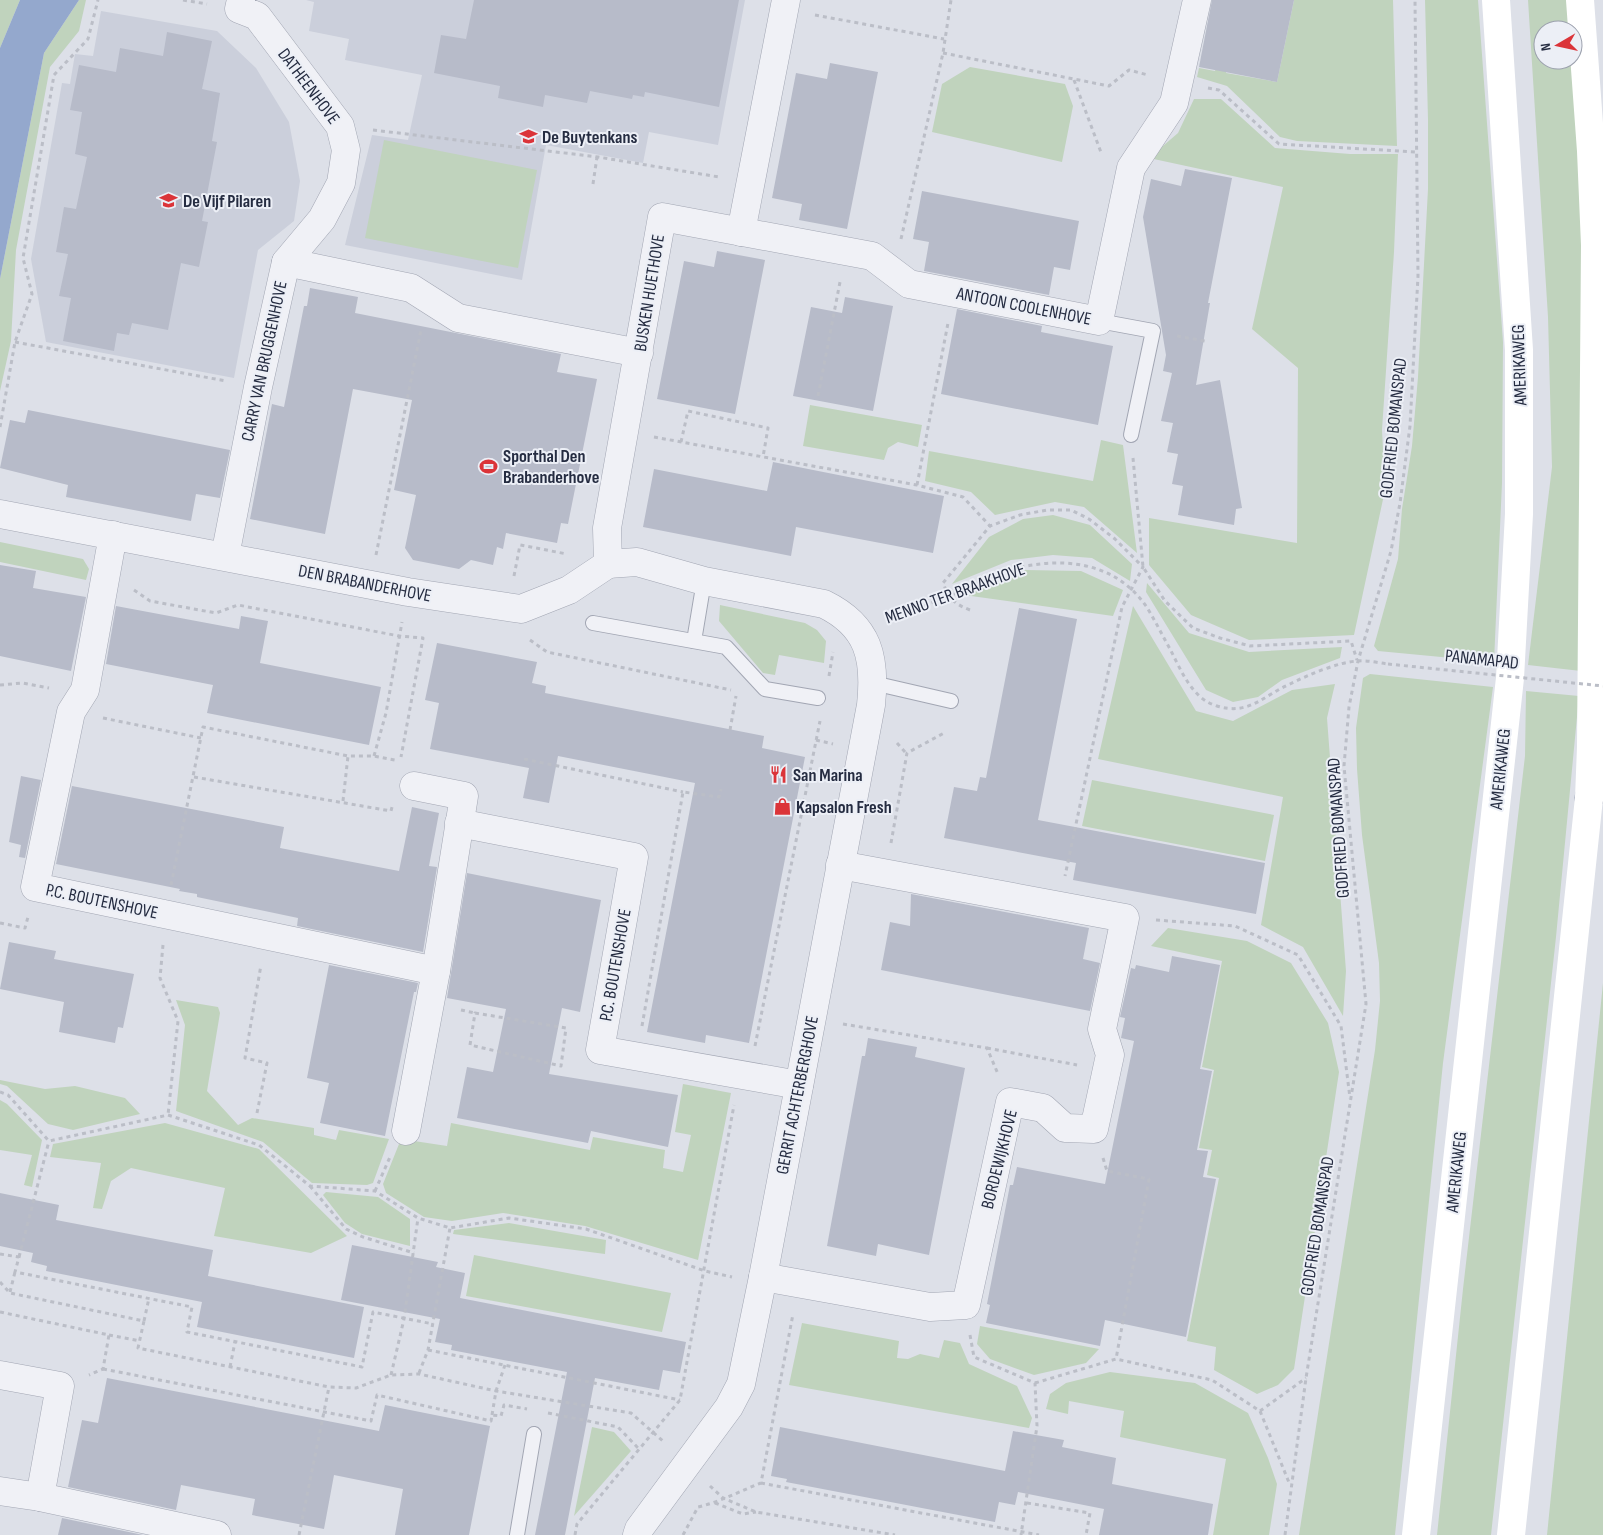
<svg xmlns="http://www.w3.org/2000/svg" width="1603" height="1535" viewBox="0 0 1603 1535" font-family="'Sofia Sans Condensed',sans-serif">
<rect width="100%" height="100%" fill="#dde0e8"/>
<g fill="#cbcfdb">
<path d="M306,0H745L718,145L649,132L643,163L546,145L522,280L345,245L372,135L408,140L422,75L345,60L349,39L309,31L314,2Z"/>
<path d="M101,11L217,31L256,68L289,122L300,181L294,221L258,250L234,378L46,342L31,259L62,83L70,84L75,54L93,56Z"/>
</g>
<g fill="#c0d3bd">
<path d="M0,0H20L0,48Z"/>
<path d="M79,0H86L79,31L50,67L16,250L11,341L0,391V279L44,53Z"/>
<path d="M1294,0H1393L1397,146L1297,141L1280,137L1227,86L1197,77L1199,68L1215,71L1217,64L1227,67L1226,73L1277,82Z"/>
<path d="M1425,0H1478L1503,342L1502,483L1494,662L1378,651L1374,646L1398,559L1402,509L1412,446L1418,377L1428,189V120Z"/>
<path d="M1528,0H1568L1571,30H1543V60H1573L1586,321L1581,671L1528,665L1552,467L1548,317Z"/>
<path d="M970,67L1065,84L1073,106L1062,162L932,132L942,84Z"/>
<path d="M1194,99H1221L1275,148L1350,154H1398L1394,252L1382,430L1385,490L1354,635L1249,640L1191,615L1149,565V518L1297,543L1298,368L1252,329L1283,187L1149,158L1178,133Z"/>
<path d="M384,140L537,170L518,268L365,238Z"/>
<path d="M810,405L922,425L918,447L898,442L888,448L884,460L803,446Z"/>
<path d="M1101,440L1123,445L1137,553L1084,507L1055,502L995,515L971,492L925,481L929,451L1093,481Z"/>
<path d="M1053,515L1090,525L1132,564L1130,581L1092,558L1053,555L1011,560L952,584L989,537L1023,519Z"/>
<path d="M0,542L83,559L89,569L86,580L0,562Z"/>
<path d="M1025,570L1081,571L1123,590L1113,616L964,595Z"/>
<path d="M1147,583L1189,633L1249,652L1342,647L1340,658L1282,680L1258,697L1233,702L1206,690L1146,592Z"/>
<path d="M720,605L805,623L817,630L826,641L824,663L779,655L775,675L763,673L719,621Z"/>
<path d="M1133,606L1196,711L1233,721L1292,690L1335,684L1327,718L1346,971L1343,1016L1303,947L1261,925L1283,797L1098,759Z"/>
<path d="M1370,674L1493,687L1443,1063L1395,1535H1299L1375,1050L1380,1001L1379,963L1362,835L1357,769L1356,728L1363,678Z"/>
<path d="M1526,691L1579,696L1556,937L1491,1535H1437L1463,1289L1525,756Z"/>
<path d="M1092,780L1274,815L1265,861L1082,826Z"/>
<path d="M1168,928L1247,941L1291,963L1328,1023L1339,1072L1294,1369L1278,1385L1257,1394L1214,1370L1216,1347L1187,1341L1219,1178L1207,1175L1212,1150L1199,1148L1214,1070L1202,1067L1222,961L1151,946Z"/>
<path d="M1603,983V1535H1547Z"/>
<path d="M176,1000L218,1007L220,1013L207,1091L238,1125L252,1118L314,1128V1135L336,1140L339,1130L389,1139L373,1183L367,1185L312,1183L263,1142L176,1111L185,1025Z"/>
<path d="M0,1080L45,1089L75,1086L125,1098L140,1114L73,1130L48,1124L7,1086L0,1084Z"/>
<path d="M683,1084L731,1093L698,1260L585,1226L503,1213L452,1221L424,1217L386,1193L383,1184L401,1139L447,1146L451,1123L590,1150L593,1137L665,1150L663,1168L683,1172L691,1135L675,1132Z"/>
<path d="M0,1100L7,1104L42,1140L32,1187L24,1185L32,1155L0,1150Z"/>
<path d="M165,1123L259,1149L347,1236L311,1253L214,1236L225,1188L131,1168L111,1181L102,1209L93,1208L101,1163L50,1157L53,1144Z"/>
<path d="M326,1192L378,1197L410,1219V1246L362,1234L345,1223L323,1195Z"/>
<path d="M509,1223L606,1240L605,1254L453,1234L454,1230Z"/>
<path d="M474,1255L671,1293L662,1332L466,1296Z"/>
<path d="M802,1323L899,1341L897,1358L908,1359L920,1354L939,1358L944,1340L960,1343L969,1364L1017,1386L1032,1418L1029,1428L789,1385Z"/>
<path d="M980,1326L1099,1349L1086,1363L1034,1375L990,1359L977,1344Z"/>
<path d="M1110,1372L1195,1383L1248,1413L1268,1458L1277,1484L1269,1535H1213L1226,1459L1120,1437L1124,1411L1069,1401L1068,1414L1046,1409L1050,1394L1066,1383Z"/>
<path d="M592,1427L614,1432L631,1451L574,1516Z"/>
</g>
<path fill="#94a8cd" d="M20,0H79L44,53L0,279V48Z"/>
<g fill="#b7bbc9">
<path d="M474,0H739L719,107L645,92L644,97L633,95L632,99L590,91L587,103L545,95L543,107L498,98L500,86L434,73L441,35L466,39Z"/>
<path d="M1212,0H1294L1277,82L1199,67Z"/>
<path d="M167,32L212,41L202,89L220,93L212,141L217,142L202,221L208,222L199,267L181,263L168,330L132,323L129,335L117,333L114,351L63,341L71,298L59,296L68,254L56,252L64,207L76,209L87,157L75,154L82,112L70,110L79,65L116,72L120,48L163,56Z"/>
<path d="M830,63L878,72L847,229L799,220L802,204L772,198L796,73L827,79Z"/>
<path d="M1185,169L1232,178L1208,303H1210L1196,385L1220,380L1242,508L1236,509L1234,525L1178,515L1183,486L1172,484L1178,454L1167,452L1173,423L1161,421L1172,373L1163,371L1166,355L1143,217L1151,179L1181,186Z"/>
<path d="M922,191L1079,221L1070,270L1054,267L1049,295L924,271L929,242L913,239Z"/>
<path d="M717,251L765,260L735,414L657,399L684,261L714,267Z"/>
<path d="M310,288L358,297L355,313L561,354L557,372L597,379L568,524L561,523L557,543L506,533L503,549L497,547L493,565L471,560L459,569L413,560L405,548L416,495L394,490L412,400L353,389L325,534L250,519L272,404L284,407L304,306H307Z"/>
<path d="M845,297L893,306L873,411L793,396L811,307L842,313Z"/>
<path d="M957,309L1042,326L1041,332L1113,346L1098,425L941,394Z"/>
<path d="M28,410L230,450L220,498L196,494L191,521L66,497L68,485L0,468L10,420L25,423Z"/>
<path d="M773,462L944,496L933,553L796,527L791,556L643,527L654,469L767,491Z"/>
<path d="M0,565L36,571L33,588L86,597L71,671L0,656Z"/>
<path d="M116,606L239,629L241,616L268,621L260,663L381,687L369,745L207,713L213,685L106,664Z"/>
<path d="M1019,608L1077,619L1038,820L1265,863L1256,914L1073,880L1076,863L944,838L954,787L977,791L980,777L986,778Z"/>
<path d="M437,643L537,662L532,683L546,686L545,693L764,736L762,748L805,757L749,1043L706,1035L705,1043L647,1032L695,783L558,756L549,803L523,798L529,768L430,749L439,703L425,700Z"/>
<path d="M21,776L41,780L25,858L19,857L21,845L9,842Z"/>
<path d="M72,786L284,827L280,848L399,871L412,807L439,813L429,866L437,867L423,952L297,926L298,918L197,897V894L179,891L180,889L56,864Z"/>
<path d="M467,873L601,900L580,1012L562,1008L549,1074L678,1095L668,1147L591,1131L588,1143L457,1118L467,1067L493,1072L506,1009L447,998Z"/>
<path d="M911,894L1089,928L1083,959L1100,963L1090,1011L881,970L890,922L910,926Z"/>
<path d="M9,942L56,951L54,959L134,974L123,1028L118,1027L115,1043L59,1032L64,1002L0,989Z"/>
<path d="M1172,956L1220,965L1200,1069L1212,1071L1197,1150L1208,1151L1203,1177L1216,1179L1186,1337L1105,1320L1100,1346L986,1323L990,1305L987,1304L1010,1185H1013L1017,1167L1105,1184L1134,1041L1121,1038L1125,1018L1120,1017L1131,968L1135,969L1136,965L1169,972Z"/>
<path d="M329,965L418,983L416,992H414L385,1136L320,1123L329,1083L307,1078Z"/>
<path d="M868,1038L917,1047L915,1057L965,1068L929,1255L878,1244L876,1256L827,1246L862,1056H865Z"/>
<path d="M0,1193L59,1205L56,1220L213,1250L208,1276L364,1307L354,1358L197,1327L202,1302L46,1271L47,1266L31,1262L33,1253L0,1246Z"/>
<path d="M352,1245L438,1262L436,1267L465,1273L460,1298L686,1342L680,1373L663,1370L659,1390L595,1378L565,1535H535L567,1372L451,1350L452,1345L435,1342L440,1319L341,1300Z"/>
<path d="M107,1378L379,1431L385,1405L490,1426L469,1535H395L403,1489L334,1475L324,1529L252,1515L255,1499L181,1485L176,1510L68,1487L82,1420L98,1423Z"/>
<path d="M780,1427L1005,1471L1013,1431L1064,1440L1062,1447L1116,1458L1112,1484L1213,1504L1208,1535H1099L1104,1509L1018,1492L1015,1505L999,1502L995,1522L786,1482L787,1479L771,1476Z"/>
<path d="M62,1518L143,1535H58Z"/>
</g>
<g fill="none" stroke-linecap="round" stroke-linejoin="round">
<defs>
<g id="service">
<path d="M1099,321L1153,331L1131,435"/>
<path d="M593,623L726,647L765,689L818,698"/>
<path d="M694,641L704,581"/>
<path d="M873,683L951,701"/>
<path d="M517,1535L534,1434"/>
</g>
<g id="minor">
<path d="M741,232L786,0"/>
<path d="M286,262L411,288L458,318L639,353"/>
<path d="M0,514L408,592L521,609L569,590L608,564"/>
<path d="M113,535L85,690L71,712L35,887L436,971"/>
<path d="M225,556L258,387L286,262L322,219L341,183L346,150L340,126L257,16L239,9L241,0"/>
<path d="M608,564L637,562L704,581L824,604C869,626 876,658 871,705L763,1277L741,1384L729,1407L639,1529L637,1535"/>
<path d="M608,564L607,528L662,217L872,256L909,284L1099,321L1131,168L1174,103L1197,0"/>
<path d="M459,823L634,857L600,1050L799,1085"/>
<path d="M406,1131L436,971L464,796L414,786"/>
<path d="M763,1277L930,1307L966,1305L1010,1102L1043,1108L1065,1128L1094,1129L1110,1055L1102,1029L1125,918L840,865"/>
<path d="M0,1375L60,1386L40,1497"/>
<path d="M0,1491L40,1497L217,1535"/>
</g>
<path id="primary" d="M1589,798L1603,759"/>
</defs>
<use href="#service" stroke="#a2a6b3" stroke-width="16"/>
<use href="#minor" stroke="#a2a6b3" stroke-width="29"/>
<use href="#primary" stroke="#9ba2b5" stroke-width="29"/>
<g stroke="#bbbec7" stroke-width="3" stroke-dasharray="4 4" stroke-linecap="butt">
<path d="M183,0L207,4"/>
<path d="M815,15L944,39"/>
<path d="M943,53L1109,86L1129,70L1148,75"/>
<path d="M1074,80L1102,155"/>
<path d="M1208,88L1219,90L1279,144L1416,152"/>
<path d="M373,130L598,157L719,177"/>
<path d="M593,184L597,157"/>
<path d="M901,239L943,53L951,0"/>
<path d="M1177,336L1205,341"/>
<path d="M15,342L226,381"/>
<path d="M818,396L840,282"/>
<path d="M0,427L15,342L32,294L23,258L54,75L88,39L98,0"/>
<path d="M654,437L917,485L963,497L990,526"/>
<path d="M681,442L688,411L768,428L763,457"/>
<path d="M1133,458L1143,567L1165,601L1193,628L1220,638L1250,646L1351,641L1357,660"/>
<path d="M917,485L948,323"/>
<path d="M376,555L421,330"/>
<path d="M514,576L520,545L567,554"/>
<path d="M134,590L150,601L216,613L238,605L399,636L423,638L401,757"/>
<path d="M970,610C954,604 949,598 943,583L990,526L1020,515L1047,510H1071L1089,519L1115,539L1143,567L1122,607L1065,876"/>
<path d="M886,618C907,611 927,605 947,597C967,590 986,577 1006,571C1057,556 1113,559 1146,606C1155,620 1162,635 1170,649C1181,670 1192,699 1217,706C1249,716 1264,695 1290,684C1308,675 1338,662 1358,661C1368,660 1379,663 1388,664"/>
<path d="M530,640L547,652L731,690"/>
<path d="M829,676L833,652"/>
<path d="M0,685L23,683L49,688"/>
<path d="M103,718L201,738"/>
<path d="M730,730L736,696"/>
<path d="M816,740L833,744"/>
<path d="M897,743L906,753"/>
<path d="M374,756L386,713L402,622"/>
<path d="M524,759L683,792"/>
<path d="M194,777L391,811L392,807"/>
<path d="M343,801L348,756"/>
<path d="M891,843L907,753L944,733"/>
<path d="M171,885L203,727L348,756H374L395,760"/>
<path d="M1156,920L1235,926L1298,955L1341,1026L1350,1098"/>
<path d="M0,923L25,928L28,917"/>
<path d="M163,945L160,978L178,1021L168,1115"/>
<path d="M461,1010L475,1013"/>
<path d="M475,1013L566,1028L561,1066L470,1045Z"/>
<path d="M843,1024L987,1048L998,1074"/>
<path d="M642,1026L683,792L719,797L721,789"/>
<path d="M755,1046L820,721"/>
<path d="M987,1048L1077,1065"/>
<path d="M0,1092L8,1095L49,1141L168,1115L259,1145L310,1186L375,1191L418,1218L450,1228L509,1218L586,1229L705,1271L732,1277"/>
<path d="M257,1113L267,1063L245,1058L261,965"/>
<path d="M1103,1158L1107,1171L1149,1179L1116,1359"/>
<path d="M310,1186L346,1229L363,1237L414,1253"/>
<path d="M375,1191L390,1157"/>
<path d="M0,1254L19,1257L15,1272L192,1307L187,1332L362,1367L373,1312L433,1324"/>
<path d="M19,1257L49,1141"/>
<path d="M0,1282L10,1293L144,1321L138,1348L329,1387L356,1388L391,1375L419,1374L496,1391L631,1413L664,1442"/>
<path d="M10,1292L15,1272"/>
<path d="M0,1312L109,1335L103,1369L89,1375"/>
<path d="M144,1321L149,1298"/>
<path d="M109,1335L140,1341"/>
<path d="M970,1335L974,1357L1035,1383L1037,1426L1021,1535"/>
<path d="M428,1350L680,1400"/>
<path d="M230,1367L235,1342"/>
<path d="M103,1369L371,1421L377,1395L491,1421L492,1415L501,1416L504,1405L527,1409"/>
<path d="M419,1373L428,1350L450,1228"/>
<path d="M391,1375L404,1319L418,1218"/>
<path d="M1035,1383L1116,1359L1212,1380L1260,1411L1290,1485"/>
<path d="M1260,1411L1306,1378"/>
<path d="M548,1413L618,1427L639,1449"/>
<path d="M492,1415L496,1391L505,1365"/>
<path d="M761,1483L1039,1535"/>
<path d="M710,1486L723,1498L756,1512L895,1535"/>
<path d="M715,1503L743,1514L756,1512"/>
<path d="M1027,1503L1090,1513L1086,1535"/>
<path d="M299,1535L329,1387"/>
<path d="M575,1535L577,1524L680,1400L734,1105"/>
<path d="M683,1535L698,1507C720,1502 740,1491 761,1483L793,1314"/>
<path d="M1285,1535L1306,1378L1366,1004L1344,766L1349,707L1358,661L1391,551L1400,503L1410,426L1418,276L1415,0"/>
</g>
<use href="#service" stroke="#f0f1f6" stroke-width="14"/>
<use href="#minor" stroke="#f0f1f6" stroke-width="28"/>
<g stroke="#fff" stroke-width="28">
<path d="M1416,1535L1510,678L1519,514V350L1496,0"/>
<path d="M1511,1535L1589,798L1591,747L1595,245L1591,151L1580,0"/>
</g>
<use href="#primary" stroke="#fff" stroke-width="28"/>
<path stroke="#bbbec7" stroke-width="3" stroke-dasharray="4 4" stroke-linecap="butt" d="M1388,664L1603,686"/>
</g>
<defs>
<symbol id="school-bare" viewBox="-9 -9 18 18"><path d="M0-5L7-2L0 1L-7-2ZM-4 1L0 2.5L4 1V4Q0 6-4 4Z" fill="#db3439" stroke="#eceff6" stroke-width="2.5" paint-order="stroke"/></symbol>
<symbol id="stadium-bare" viewBox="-9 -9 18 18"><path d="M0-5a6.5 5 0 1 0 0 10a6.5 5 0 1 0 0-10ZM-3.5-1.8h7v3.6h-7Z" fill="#db3439" stroke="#eceff6" stroke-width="2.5" paint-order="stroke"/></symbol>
<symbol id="restaurant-bare" viewBox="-9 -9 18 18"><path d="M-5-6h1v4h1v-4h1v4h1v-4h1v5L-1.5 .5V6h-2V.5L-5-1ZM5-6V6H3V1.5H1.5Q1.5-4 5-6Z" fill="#db3439" stroke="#eceff6" stroke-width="2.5" paint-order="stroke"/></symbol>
<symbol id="shop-bare" viewBox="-9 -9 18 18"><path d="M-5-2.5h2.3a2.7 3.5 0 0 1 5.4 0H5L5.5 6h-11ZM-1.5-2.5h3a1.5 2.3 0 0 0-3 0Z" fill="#db3439" stroke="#eceff6" stroke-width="2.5" paint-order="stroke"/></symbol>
</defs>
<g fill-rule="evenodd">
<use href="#school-bare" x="516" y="124" width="25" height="25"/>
<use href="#school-bare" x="156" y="188" width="25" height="25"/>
<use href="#stadium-bare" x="476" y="454" width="25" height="25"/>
<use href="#restaurant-bare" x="766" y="762" width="25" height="25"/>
<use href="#shop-bare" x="770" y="794" width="25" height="25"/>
</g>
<g text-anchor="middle" stroke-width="4" stroke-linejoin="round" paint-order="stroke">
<g font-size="18" fill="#252c41" stroke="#eceff6">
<text transform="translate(309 86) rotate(53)" y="6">DATHEENHOVE</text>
<text transform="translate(649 293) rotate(-81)" y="6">BUSKEN HUETHOVE</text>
<text transform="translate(1024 306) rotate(11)" y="6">ANTOON COOLENHOVE</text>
<text transform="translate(264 361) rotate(-78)" y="6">CARRY VAN BRUGGENHOVE</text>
<text transform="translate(1519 365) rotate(-92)" y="6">AMERIKAWEG</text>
<text transform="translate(1393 428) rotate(-84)" y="6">GODFRIED BOMANSPAD</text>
<text transform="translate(365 583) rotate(11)" y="6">DEN BRABANDERHOVE</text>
<text transform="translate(955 593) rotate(-20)" y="6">MENNO TER BRAAKHOVE</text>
<text transform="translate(1482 659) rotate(6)" y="6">PANAMAPAD</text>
<text transform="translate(1500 769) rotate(-84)" y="6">AMERIKAWEG</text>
<text transform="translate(1338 828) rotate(-94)" y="6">GODFRIED BOMANSPAD</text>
<text transform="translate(102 901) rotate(12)" y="6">P.C. BOUTENSHOVE</text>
<text transform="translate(615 965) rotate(-80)" y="6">P.C. BOUTENSHOVE</text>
<text transform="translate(797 1095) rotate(-79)" y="6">GERRIT ACHTERBERGHOVE</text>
<text transform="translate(999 1159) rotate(-76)" y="6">BORDEWIJKHOVE</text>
<text transform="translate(1456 1172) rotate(-84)" y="6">AMERIKAWEG</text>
<text transform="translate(1317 1226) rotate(-81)" y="6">GODFRIED BOMANSPAD</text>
</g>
<g font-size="18" font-weight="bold" fill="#252c41" stroke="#eceff6" text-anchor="start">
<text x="542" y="143">De Buytenkans</text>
<text x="183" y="207">De Vijf Pilaren</text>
<text x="503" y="462">Sporthal Den<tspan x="503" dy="21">Brabanderhove</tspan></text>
<text x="793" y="781">San Marina</text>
<text x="796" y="813">Kapsalon Fresh</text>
</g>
</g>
<g transform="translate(1558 45) rotate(261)"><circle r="24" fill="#eceff6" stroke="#9ca1ae"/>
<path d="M0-4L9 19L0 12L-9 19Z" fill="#db3439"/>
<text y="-8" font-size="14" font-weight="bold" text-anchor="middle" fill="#252c41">N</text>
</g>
</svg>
